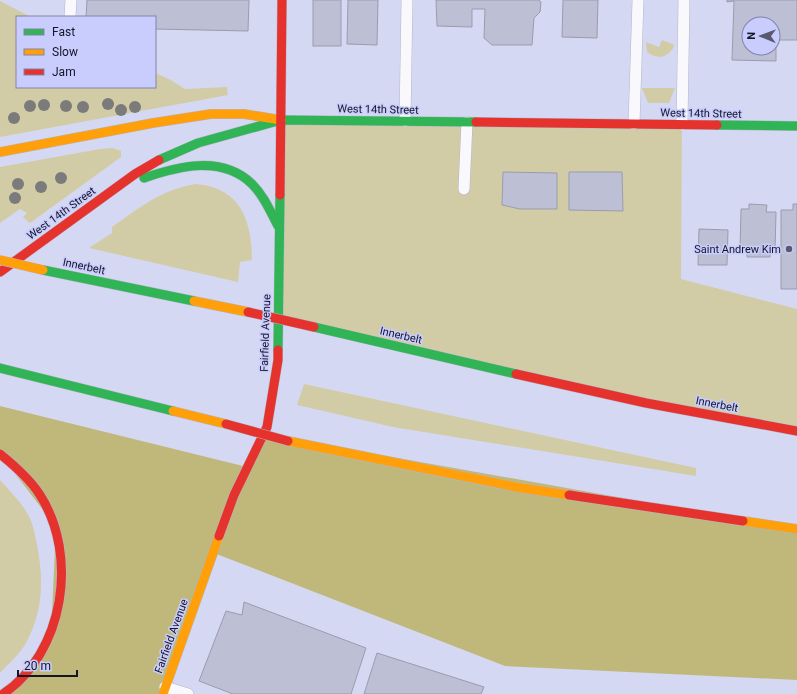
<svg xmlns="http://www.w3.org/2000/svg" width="797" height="694" viewBox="0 0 797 694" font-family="Roboto,sans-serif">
<rect width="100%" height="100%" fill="#d5d8f2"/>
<g fill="#d2cca6">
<path d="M0,1L31,17H17V87H155V73L169,79L185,89L227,87L228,95L0,137Z"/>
<path d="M662,40L673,44L674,47C667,58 658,60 647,52L646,42L659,47Z"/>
<path d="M642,88H675L669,103H648Z"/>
<path d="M281,120L682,124L681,279L797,309V431L279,319Z"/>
<path d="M113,148L121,151V157L30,223L23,217L27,213L20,209L0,223V167L100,149Z"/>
<path d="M196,184C207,185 219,188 228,195C248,209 252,238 252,260L240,262L238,282L89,248L112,233V227C141,207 160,190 196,184Z"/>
<path d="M304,384L696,468V476L393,427L297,405Z"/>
<path d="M0,480C8,489 21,502 27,513C33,522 35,535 37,545C44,580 43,611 26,643C20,654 8,664 0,673Z"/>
</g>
<path fill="#c0b87b" d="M0,406L247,467L263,434L797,529V680L505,666L214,553L163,694H3L51,635L56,527L0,454Z"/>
<g fill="#bdbfd4" stroke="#9a9baf" fill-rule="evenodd">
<path d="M87,0H249L248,31L155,29V17H86Z"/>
<rect x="313" y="0" width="28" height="46"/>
<path d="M348,0H378L377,45L347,44Z"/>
<path d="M436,0H539L541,2L540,12L534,18L532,45H492L484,38L485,9H472V27L437,26Z"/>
<path d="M563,0H598L597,38L562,37Z"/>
<path d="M727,0H797V40H776V61L732,60L734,1L727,2ZM749,24H773V48H749Z"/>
<path d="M503,172L557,173V209H520L502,205Z"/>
<path d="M569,172H622L623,211L569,210Z"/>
<path d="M749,204L767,205L766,212H776L775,251H770V257H747V251H740L741,209H749Z"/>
<path d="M793,204H797V289H781V210H793Z"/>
<path d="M699,229L728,230L727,265H698Z"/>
<path d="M244,602L366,648L351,694H233L199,681L226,611L242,615Z"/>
<path d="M377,653L484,687L481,694H364Z"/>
</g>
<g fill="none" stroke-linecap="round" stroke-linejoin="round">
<defs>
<g id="lane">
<path d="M70,16L71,0"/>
<path d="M405,121L407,0"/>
<path d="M634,124L638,0"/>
<path d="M682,124L684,0"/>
<path d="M464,189L467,122"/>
<path d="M165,687L188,694"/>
</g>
<g id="fast">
<path d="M717,125L797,126"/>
<path d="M159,160L198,143L281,120L476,122"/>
<path d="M144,178C179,166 222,155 252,184C264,196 270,211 278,226"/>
<path d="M43,270L194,301"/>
<path d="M314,327L516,374"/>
<path d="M278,350L280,195"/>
<path d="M0,368L173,411"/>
</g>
<g id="slow">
<path d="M0,152L153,123L211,114H244L281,120"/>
<path d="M194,301L248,312"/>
<path d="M173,411L226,424"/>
<path d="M288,441L521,488L569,495"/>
<path d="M743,521L797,529"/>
<path d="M163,694L219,536"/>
</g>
<g id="jam">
<path d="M476,122L717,125"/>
<path d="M280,195L282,0"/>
<path d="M0,272L135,174L159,160"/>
<path d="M516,374L646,403L797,431"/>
<path d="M0,454C15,466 30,479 40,495C79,556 64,653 3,694"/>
<path d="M569,495L743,521"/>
<path d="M219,536L234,495L267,427L278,360V350"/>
</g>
</defs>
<use href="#lane" stroke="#b4b6ca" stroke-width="12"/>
<use href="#fast" stroke="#b4b6ca" stroke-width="10"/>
<use href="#slow" stroke="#b4b6ca" stroke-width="10"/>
<use href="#jam" stroke="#b4b6ca" stroke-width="10"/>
<use href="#lane" stroke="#f9f9fd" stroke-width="11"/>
<use href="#fast" stroke="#30b455" stroke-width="9"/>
<use href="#slow" stroke="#ff9f0a" stroke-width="9"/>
<use href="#jam" stroke="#e5322d" stroke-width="9"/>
<defs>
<path id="slow-bridge" d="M0,260L43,270"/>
<g id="jam-bridge">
<path d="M248,312L314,327"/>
<path d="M226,424L288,441"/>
</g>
</defs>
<use href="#slow-bridge" stroke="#b4b6ca" stroke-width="10" stroke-linecap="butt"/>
<use href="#jam-bridge" stroke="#b4b6ca" stroke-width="10" stroke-linecap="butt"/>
<use href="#slow-bridge" stroke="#ff9f0a" stroke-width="9"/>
<use href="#jam-bridge" stroke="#e5322d" stroke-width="9"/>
</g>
<g fill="#7b7b7b">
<circle cx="108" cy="104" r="6"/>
<circle cx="44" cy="105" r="6"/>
<circle cx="30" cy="106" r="6"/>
<circle cx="66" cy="106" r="6"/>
<circle cx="83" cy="107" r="6"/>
<circle cx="135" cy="107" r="6"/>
<circle cx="121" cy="110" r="6"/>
<circle cx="14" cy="118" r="6"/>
<circle cx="61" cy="178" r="6"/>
<circle cx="18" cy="184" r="6"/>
<circle cx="41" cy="187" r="6"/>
<circle cx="15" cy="198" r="6"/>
</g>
<circle fill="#58596d" stroke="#c9cdfe" stroke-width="1.5" cx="789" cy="249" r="4"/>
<g text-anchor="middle" stroke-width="3" stroke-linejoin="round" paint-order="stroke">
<g font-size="11" fill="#141526" stroke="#c9cdfe">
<text transform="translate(378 109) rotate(1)" y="4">West 14th Street</text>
<text transform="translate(701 113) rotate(1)" y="4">West 14th Street</text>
<text transform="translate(61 213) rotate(-36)" y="4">West 14th Street</text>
<text transform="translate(84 266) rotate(12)" y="4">Innerbelt</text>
<text transform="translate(265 333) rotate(-88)" y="4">Fairfield Avenue</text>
<text transform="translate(401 335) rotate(13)" y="4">Innerbelt</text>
<text transform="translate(717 404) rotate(11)" y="4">Innerbelt</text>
<text transform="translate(171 636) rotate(-70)" y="4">Fairfield Avenue</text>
</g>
<g font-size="11" fill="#141526" stroke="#c9cdfe" text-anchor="end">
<text x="781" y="253">Saint Andrew Kim</text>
</g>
</g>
<rect x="16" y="16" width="140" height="72" fill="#c9cdfe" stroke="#8183a8"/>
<rect x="24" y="29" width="20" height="6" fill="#30b455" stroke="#8183a8"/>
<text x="52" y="36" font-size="12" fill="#141526">Fast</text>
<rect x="24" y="49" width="20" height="6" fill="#ff9f0a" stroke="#8183a8"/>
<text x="52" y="56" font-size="12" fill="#141526">Slow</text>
<rect x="24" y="69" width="20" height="6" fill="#e5322d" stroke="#8183a8"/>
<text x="52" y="76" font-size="12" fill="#141526">Jam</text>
<g transform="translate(761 36) rotate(271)"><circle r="19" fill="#c9cdfe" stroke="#8183a8"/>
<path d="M0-3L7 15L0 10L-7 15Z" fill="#58596d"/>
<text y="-6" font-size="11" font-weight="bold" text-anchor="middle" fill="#141526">N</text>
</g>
<path d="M18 670v6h59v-6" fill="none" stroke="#141526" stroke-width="2"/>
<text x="24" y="670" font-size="12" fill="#141526" stroke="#c9cdfe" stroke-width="3" paint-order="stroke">20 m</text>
</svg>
